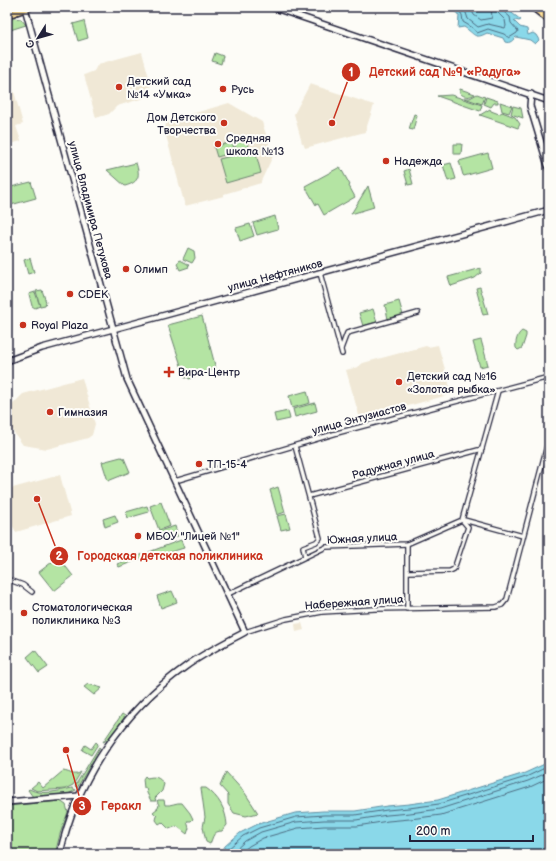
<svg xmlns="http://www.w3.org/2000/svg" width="556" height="861" viewBox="0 0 556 861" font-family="'Balsamiq Sans',sans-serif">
<rect width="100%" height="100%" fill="#fdfcf7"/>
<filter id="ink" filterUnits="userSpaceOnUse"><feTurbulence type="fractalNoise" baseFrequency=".025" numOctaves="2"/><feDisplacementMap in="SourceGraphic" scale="8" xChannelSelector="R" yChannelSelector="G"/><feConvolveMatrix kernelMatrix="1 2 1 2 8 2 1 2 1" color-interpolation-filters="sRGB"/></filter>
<g filter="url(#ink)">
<g fill="#f0e8d6">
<path d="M142,52L151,85L144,98L117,106L109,114L96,118L84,75L94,71L98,64Z"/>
<path d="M10,77L23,124L16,126L21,141L7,145V78Z"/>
<path d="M310,84L374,105L365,132L305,148L303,143H302L294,114Z"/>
<path d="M229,103L262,122L273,156L261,181V183L224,194V196L185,206L164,128L168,121Z"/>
<path d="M438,345L452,394L360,419L346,370L358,367L363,363L426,346L428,347Z"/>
<path d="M82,378L95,424L92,435L88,438L47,449L23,445L7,423V417L11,406L23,394Z"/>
<path d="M60,475L71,516L16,532L12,525L7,506V491L9,489Z"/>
<path d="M302,623L304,630L296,632L295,624Z"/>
</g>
<g fill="#b4e4a3" stroke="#6b836f">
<path d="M14,18L21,19L26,25L7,31V21Z"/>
<path d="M84,21L88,38L78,41L73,24Z"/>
<path d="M215,53L223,56L221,64L212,61Z"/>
<path d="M460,89L475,94C471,97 464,98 460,93Z"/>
<path d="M477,94L485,97L482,104L464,98H470Z"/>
<path d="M451,95L482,105L480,111L437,96Z"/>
<path d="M486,97L498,101V103H494L491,107L484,104Z"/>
<path d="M500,102L512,106L509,113L502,111Z"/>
<path d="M513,106L521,108L523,118L511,114Z"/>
<path d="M490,109L491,111L499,114L502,112L515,117L520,124L518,128L480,115Z"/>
<path d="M414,114L417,115L413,130L409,129Z"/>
<path d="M247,139L249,147L236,150L234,142Z"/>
<path d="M232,142L235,152L217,157L214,147Z"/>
<path d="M454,144H462L461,154H454Z"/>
<path d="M255,150L261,173L226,183L219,159Z"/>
<path d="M488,153L492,168L464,176L463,175L459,161Z"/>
<path d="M136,163C140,175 140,182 125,186L107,170Z"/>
<path d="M451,163L456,179L448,181L443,165Z"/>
<path d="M340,167L350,185L349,186L355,197L324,215L318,204L316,205L305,186Z"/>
<path d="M409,169L413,184L408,185L404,171Z"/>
<path d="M31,182L36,198L7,206V188Z"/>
<path d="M368,186L374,207L351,214Z"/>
<path d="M275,216L278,229L257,235L253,223Z"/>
<path d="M250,224L254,236L240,241L236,228Z"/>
<path d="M188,248L194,251L195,258L192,263L183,259Z"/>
<path d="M30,258L34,272L28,274L24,260Z"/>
<path d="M180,260L188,264L189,267L180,270L177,264Z"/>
<path d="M481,268V273L475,278L451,286L448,277Z"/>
<path d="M480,287L488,314L483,315L476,288Z"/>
<path d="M42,290L46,302L45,305L40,306L36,291Z"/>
<path d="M35,292L40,306L35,308L32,306L29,294Z"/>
<path d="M399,301L403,315L388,319L385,305Z"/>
<path d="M373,309L377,322L363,326L359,313Z"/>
<path d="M202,316L216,369L189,379L188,377L185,378L168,325Z"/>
<path d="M522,331L526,333V336L522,348L518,350L516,348C515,343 517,334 522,331Z"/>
<path d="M481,340L488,365L480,367L473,342Z"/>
<path d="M307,391L310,403L292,408L289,396Z"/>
<path d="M315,403L317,411L295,417L293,409Z"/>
<path d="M288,411L290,419L276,422L274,414Z"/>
<path d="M121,457L124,458L130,472L108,481L102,462Z"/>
<path d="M278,487L285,512L277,515L270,490Z"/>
<path d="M161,502L170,526L159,530L150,506Z"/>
<path d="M147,506L149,512L128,518L126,512Z"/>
<path d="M286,514L290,528L281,530L277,516Z"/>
<path d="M115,515L118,522L105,527L103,519Z"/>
<path d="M175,526L178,536L163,541L159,531Z"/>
<path d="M181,540L184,548L157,556L155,553L119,567L117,564Z"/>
<path d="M56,559H60L73,576L54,591L39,572Z"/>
<path d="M172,591L177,602L161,608L157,596Z"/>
<path d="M35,650L48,667L39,673L27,657Z"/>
<path d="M88,684L102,688L94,695L84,687Z"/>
<path d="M122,714L125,716C121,723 110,740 103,742Z"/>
<path d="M96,742L98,744L91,755L82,750L85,745L91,749Z"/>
<path d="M99,747L100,748L77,788L75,786Z"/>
<path d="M63,771C71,772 74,777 81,772L73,785L65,789L37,791L31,788L38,782L43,788Z"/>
<path d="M226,772L245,793L258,813L246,816L234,813L228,804V795L220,786Z"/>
<path d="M145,776L147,778C155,776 159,777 164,784L162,791L155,798L156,801H151L147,793L146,788H144L143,779Z"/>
<path d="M72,788L76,790L68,794L33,797L28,790L29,789C43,796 58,791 72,788Z"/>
<path d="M201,788H206C219,797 226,810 227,825L222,831C213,831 213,837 210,844L206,842L203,827L205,817Z"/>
<path d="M158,800H164L165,805C171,806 176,802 182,803L190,813L193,819L191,821H187L189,828L187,834L177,826L169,829L162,822L159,824L156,820L157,816L153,812L158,808L159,805L157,801Z"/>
<path d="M60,801L66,805L68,812L60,834L55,854H7V806Z"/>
</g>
<g fill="#8ad8e9" stroke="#608fa3">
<path d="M452,7H504L521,20L519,21L515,20L514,21L520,27L527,29L528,35L533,33L536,35L539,40L535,44L530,40L516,37C513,40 510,44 505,42L503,38L487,33C474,40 475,34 464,27L458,28L459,16Z"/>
<path d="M549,762V854H220L225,846L240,833L258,824L295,813L323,811H355L387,806L409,804L438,800L525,773Z"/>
</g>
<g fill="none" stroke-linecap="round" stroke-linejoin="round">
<g stroke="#4c6b81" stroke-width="1">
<path d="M457,7L462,15L463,22L473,28L477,33L488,29L504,34L509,38L517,33L518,31L511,23L510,17L503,11L502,7"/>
<path d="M464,7L468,19L478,27L488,24L505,28L506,26L505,20L498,13L497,7"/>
<path d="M470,7L474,15L481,20L492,18L491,7"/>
<path d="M225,854L228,849L243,836L259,828L296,817L324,815H355L387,810L409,808L439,804L526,777L549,766"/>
<path d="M231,854L245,841L261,832L296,822L324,820H356L387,815L410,813L440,809L528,781L549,772"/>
<path d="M239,854L249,846L263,838L298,828L324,826H357L388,821L410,819L441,815L530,787L549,778"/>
</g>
<defs>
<g id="street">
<path d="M320,273L342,354"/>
<path d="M341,349L347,333L418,313"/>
<path d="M295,446L320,538L316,542L303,547L305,557"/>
<path d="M175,481L337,433L549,377"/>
<path d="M309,496L482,449"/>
<path d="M464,520L523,536"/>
<path d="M407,544V609"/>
<path d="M408,572L450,571L454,569L468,527L462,520"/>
<path d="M7,579L23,585L32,592"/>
<path d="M228,594L326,547L407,544L462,520L498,391"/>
<path d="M245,632L286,619L322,612L375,609L496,607L502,605L507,599L549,438"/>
</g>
<g id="secondary">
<path d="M272,7L549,101"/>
<path d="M25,8L127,379L245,632C225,643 204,653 185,667C123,711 76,780 60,854"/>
<path d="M531,94L530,106L549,169"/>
<path d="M7,361L42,348L158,317L549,210"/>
<path d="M7,802L79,796"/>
</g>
<path id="primary" d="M7,15L29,7"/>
<g id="highway">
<path d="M534,7L549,19"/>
<path d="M543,7L549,11"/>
</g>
</defs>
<use href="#street" stroke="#22223b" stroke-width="6"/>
<use href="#secondary" stroke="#22223b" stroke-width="8"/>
<use href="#primary" stroke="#22223b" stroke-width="9"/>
<use href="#highway" stroke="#22223b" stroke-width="10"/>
<use href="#street" stroke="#fdfcf7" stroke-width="3.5"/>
<use href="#secondary" stroke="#fdfcf7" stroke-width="5"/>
<use href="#primary" stroke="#fcde96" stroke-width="6"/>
<use href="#highway" stroke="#fcde96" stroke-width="7"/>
</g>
</g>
<g fill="#c8321e" stroke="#fdfcf7" stroke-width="1.5">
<circle cx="119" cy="87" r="4"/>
<circle cx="223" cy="89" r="4"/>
<circle cx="224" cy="123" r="4"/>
<circle cx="218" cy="144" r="4"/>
<circle cx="386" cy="161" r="4"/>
<circle cx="126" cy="269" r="4"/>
<circle cx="70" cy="294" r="4"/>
<circle cx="23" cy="325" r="4"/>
<path d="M167 366h4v4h4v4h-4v4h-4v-4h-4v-4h4z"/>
<circle cx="399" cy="382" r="4"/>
<circle cx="50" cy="412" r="4"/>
<circle cx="199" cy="464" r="4"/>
<circle cx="138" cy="536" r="4"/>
<circle cx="24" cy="613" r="4"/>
</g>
<g text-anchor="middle" stroke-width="4" stroke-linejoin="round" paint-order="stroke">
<g font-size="11" fill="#22223b" stroke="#fdfcf7" text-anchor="start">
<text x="127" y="85">Детский сад<tspan x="127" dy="13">№14 «Умка»</tspan></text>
<text x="231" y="93">Русь</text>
<text x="216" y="121" text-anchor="end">Дом Детского<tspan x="216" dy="13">Творчества</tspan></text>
<text x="226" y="142">Средняя<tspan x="226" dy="13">школа №13</tspan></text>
<text x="394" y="165">Надежда</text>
<text x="134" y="273">Олимп</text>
<text x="78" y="298">CDEK</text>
<text x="31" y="329">Royal Plaza</text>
<text x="178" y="376">Вира-Центр</text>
<text x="407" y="380">Детский сад №16<tspan x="407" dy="13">«Золотая рыбка»</tspan></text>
<text x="58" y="416">Гимназия</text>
<text x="207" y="468">ТП-15-4</text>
<text x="146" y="540">МБОУ "Лицей №1"</text>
<text x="32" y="611">Стоматологическая<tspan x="32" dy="13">поликлиника №3</tspan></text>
</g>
<g font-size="11" fill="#22223b" stroke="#fdfcf7">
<text transform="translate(91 210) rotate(75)" y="4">улица Владимира Петухова</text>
<text transform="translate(275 275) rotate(-15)" y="4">улица Нефтяников</text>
<text transform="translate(359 418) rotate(-15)" y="4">улица Энтузиастов</text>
<text transform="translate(393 464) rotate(-15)" y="4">Радужная улица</text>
<text transform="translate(362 538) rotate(-3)" y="4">Южная улица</text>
<text transform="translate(354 602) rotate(-4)" y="4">Набережная улица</text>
</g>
</g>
<path fill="none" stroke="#c8321e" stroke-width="1.5" d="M332 123L351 72M37 499L59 556M66 750L82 806"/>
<g fill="#c8321e" stroke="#fdfcf7" stroke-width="1.5">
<circle cx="332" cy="123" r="4"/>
<circle cx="37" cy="499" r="4"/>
<circle cx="66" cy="750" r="4"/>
<circle cx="351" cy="72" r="10"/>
<circle cx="59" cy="556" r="10"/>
<circle cx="82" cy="806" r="10"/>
</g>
<g font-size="12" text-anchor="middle" font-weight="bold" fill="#fff">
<text x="351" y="76">1</text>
<text x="59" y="560">2</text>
<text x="82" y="810">3</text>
</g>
<g font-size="12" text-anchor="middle" font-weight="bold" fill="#c8321e" stroke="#fdfcf7" stroke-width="4" stroke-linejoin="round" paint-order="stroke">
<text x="445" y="76">Детский сад №9 «Радуга»</text>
<text x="170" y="560">Городская детская поликлиника</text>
<text x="121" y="810">Геракл</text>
</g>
<rect width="556" height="861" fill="none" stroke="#fdfcf7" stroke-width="24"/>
<rect x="12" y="12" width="532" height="837" fill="none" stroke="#22223b" stroke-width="1.5" filter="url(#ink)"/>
<g transform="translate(38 38) rotate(233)" stroke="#fdfcf7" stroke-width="3" paint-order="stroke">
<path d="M0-3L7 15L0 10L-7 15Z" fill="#22223b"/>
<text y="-6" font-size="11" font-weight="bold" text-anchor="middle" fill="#22223b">С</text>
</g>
<path d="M410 835v6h123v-6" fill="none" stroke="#22223b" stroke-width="2"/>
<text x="416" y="835" font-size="12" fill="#22223b" stroke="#fdfcf7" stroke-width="3" paint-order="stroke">200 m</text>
</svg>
